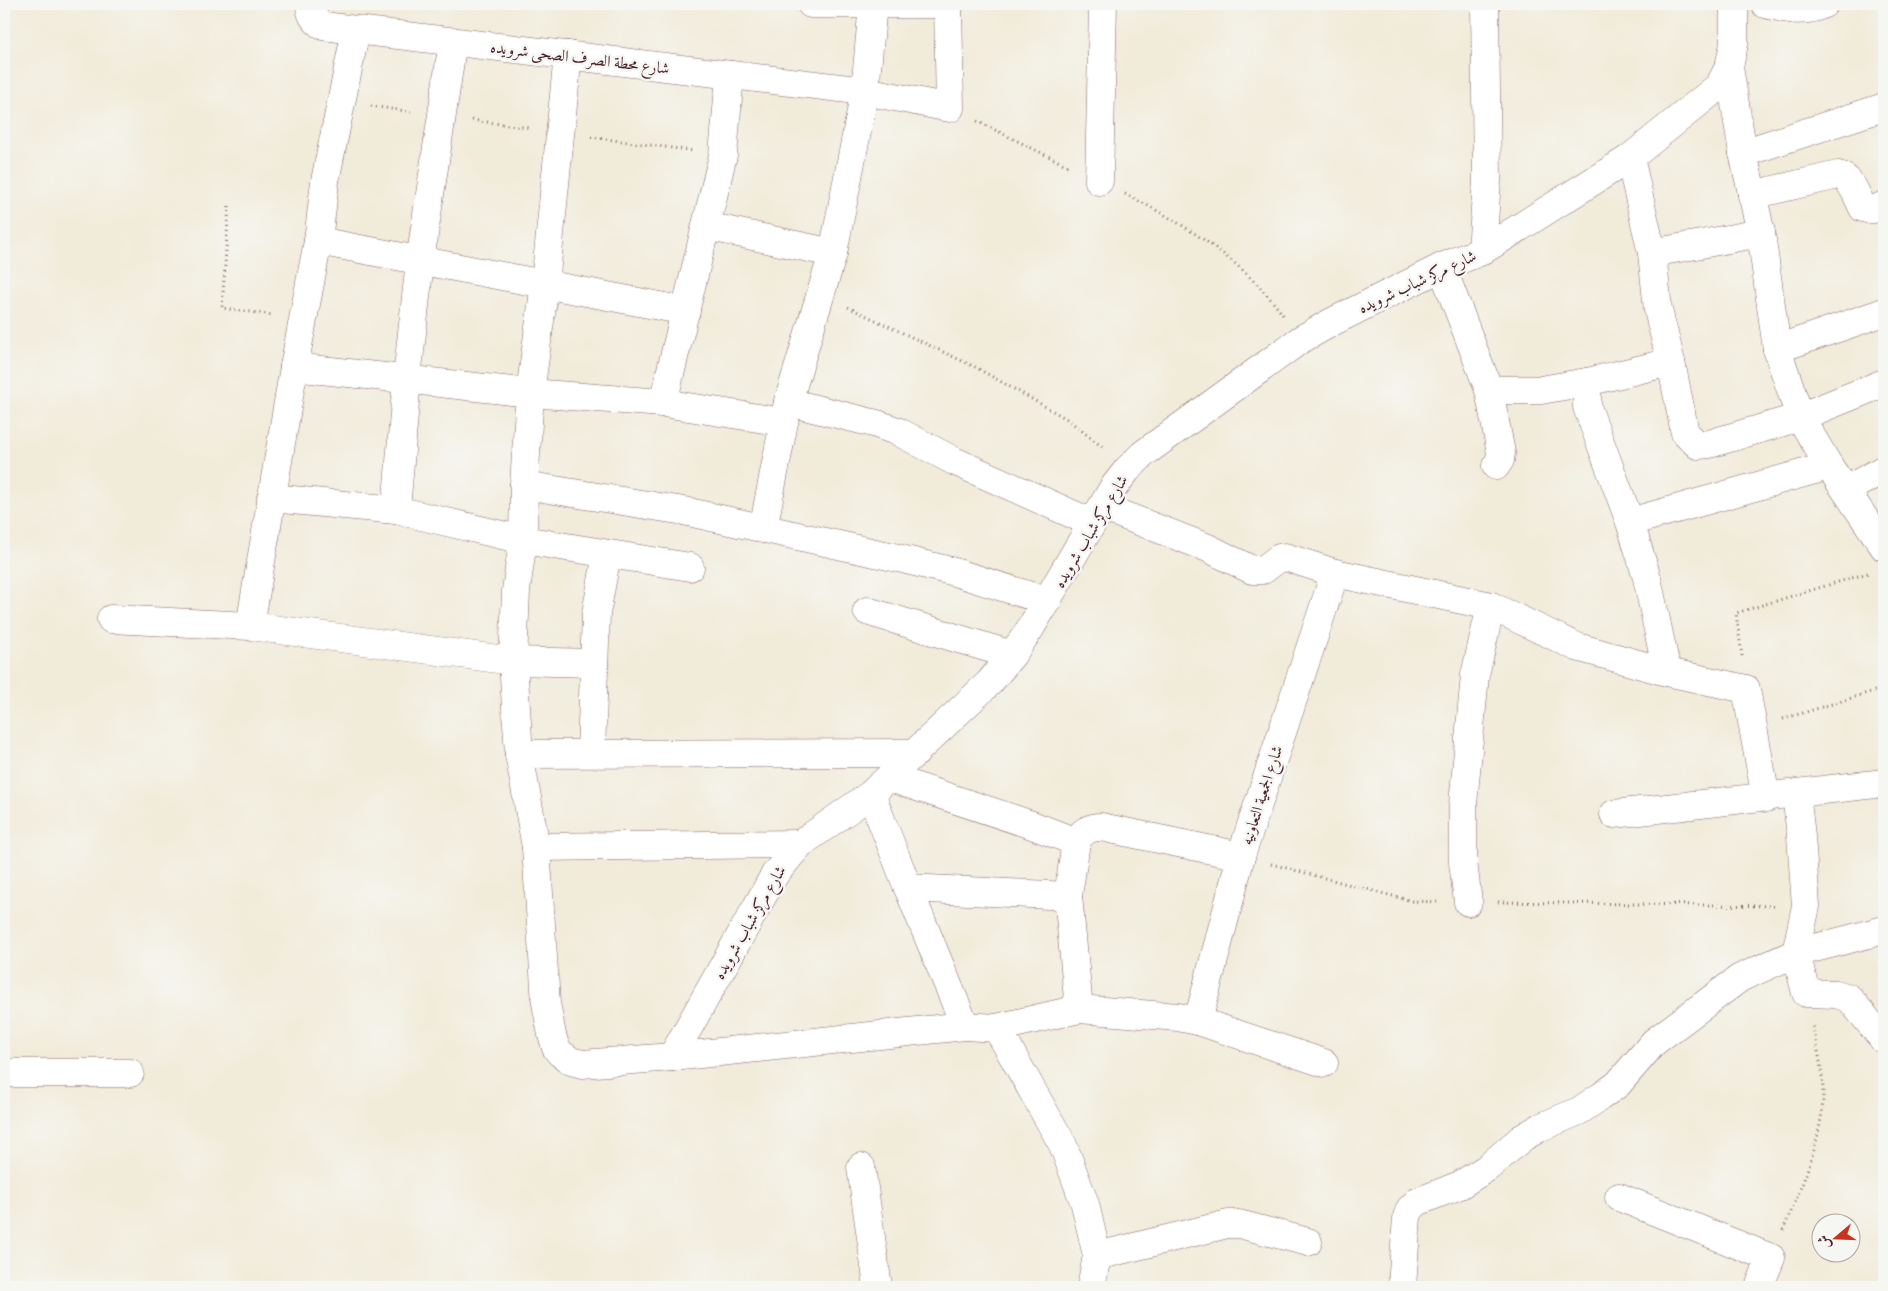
<svg xmlns="http://www.w3.org/2000/svg" width="1888" height="1291" viewBox="0 0 1888 1291" font-family="'IM FELL Double Pica',Amiri,serif">
<rect width="100%" height="100%" fill="#f6f6f2"/>
<filter id="ink" filterUnits="userSpaceOnUse"><feTurbulence type="fractalNoise" baseFrequency=".02" numOctaves="2"/><feDisplacementMap in="SourceGraphic" scale="10" xChannelSelector="R" yChannelSelector="G"/><feConvolveMatrix kernelMatrix="1 2 1 2 8 2 1 2 1" color-interpolation-filters="sRGB"/></filter>
<filter id="wash" filterUnits="userSpaceOnUse"><feTurbulence type="fractalNoise" baseFrequency=".0096" numOctaves="4" result="noise"/><feDisplacementMap in="SourceGraphic" scale="20" xChannelSelector="R" yChannelSelector="G"/><feGaussianBlur stdDeviation="1.12" result="paint"/><feColorMatrix in="noise" values="0 0 0 0 0 0 0 0 0 0 0 0 0 0 0 0 0 1.4 0 .05"/><feComposite in="paint" operator="in"/></filter>
<g filter="url(#wash)">
<rect width="100%" height="100%" fill="#f1ebd9"/>
</g>
<g filter="url(#ink)">
<g fill="none" stroke-linecap="round" stroke-linejoin="round">
<defs>
<g id="minor">
<path d="M310,4C310,14 315,21 323,26L865,91L950,108L948,4H811"/>
<path d="M1765,4C1786,9 1804,14 1824,4"/>
<path d="M356,30L325,181L318,241L686,311"/>
<path d="M568,55L545,284L530,393L524,485L523,540L690,567"/>
<path d="M1729,67L1743,153L1761,233L1777,349L1800,417L1829,466L1884,547"/>
<path d="M1743,153L1884,107"/>
<path d="M1630,158L1652,253L1658,310L1671,362L1685,433L1698,445L1709,444L1800,417L1884,383"/>
<path d="M1099,181L1103,4"/>
<path d="M1752,195L1838,175C1852,178 1857,197 1863,208C1871,211 1876,209 1884,205"/>
<path d="M706,226L833,253"/>
<path d="M1482,251L1487,180L1485,4"/>
<path d="M1652,253L1761,233"/>
<path d="M1442,267L1489,390L1501,453L1500,460L1496,466"/>
<path d="M1777,349L1884,312"/>
<path d="M294,367L530,393L663,403L783,422"/>
<path d="M1587,382V407L1630,522L1647,578L1667,672"/>
<path d="M1489,390H1541L1587,382L1671,362"/>
<path d="M788,402L877,424L899,432L954,461L1092,523"/>
<path d="M663,403L723,155L730,75"/>
<path d="M524,485L684,511L898,558L951,571L1047,601"/>
<path d="M1846,490L1884,469"/>
<path d="M271,498L396,510L523,540L516,591L513,661L519,754"/>
<path d="M1102,507L1208,548L1252,570H1263L1279,558L1285,557L1335,573L1491,606L1577,647L1667,672L1746,689L1766,798"/>
<path d="M396,510L407,378L420,261L453,41"/>
<path d="M1630,522L1829,466"/>
<path d="M763,529L788,402L833,253L865,91L873,4"/>
<path d="M867,611L1012,655"/>
<path d="M111,619L250,626L513,661L594,663"/>
<path d="M250,626L294,367L318,241"/>
<path d="M591,752L596,614L607,554"/>
<path d="M916,753L519,754L536,847L546,1003L552,1035L556,1048L560,1053L571,1061L582,1064L672,1057L965,1026L997,1028L1079,1009L1178,1017L1198,1021L1324,1063"/>
<path d="M890,778L1032,825L1076,842"/>
<path d="M871,794L908,888"/>
<path d="M1796,794L1801,836L1806,906L1796,953L1806,993L1836,994L1849,998L1884,1040"/>
<path d="M1614,814L1884,783"/>
<path d="M536,847L800,844"/>
<path d="M1468,902L1463,862V804L1475,675L1491,606"/>
<path d="M1079,1009L1068,896L1076,842C1082,831 1089,827 1101,827L1241,856"/>
<path d="M1198,1021L1241,856L1335,573"/>
<path d="M965,1026L908,888L1068,896"/>
<path d="M997,1028L1063,1145L1085,1204L1097,1256L1091,1287"/>
<path d="M672,1057L775,874L800,844L871,794L990,682L1012,655L1030,629L1113,488L1127,470L1143,454L1300,340L1332,322L1442,267L1482,251L1630,158L1719,86L1729,67L1734,44V4"/>
<path d="M4,1073H130"/>
<path d="M861,1167L878,1287"/>
<path d="M1619,1197L1771,1258L1759,1287"/>
<path d="M1097,1256L1228,1224H1239L1308,1242"/>
<path d="M1402,1287L1407,1217L1410,1209L1417,1202L1460,1185L1487,1168L1522,1138L1541,1127L1579,1111L1600,1097L1618,1084L1654,1042L1740,978L1796,953L1884,930"/>
</g>
</defs>
<use href="#minor" stroke="#846668" stroke-width="29"/>
<g stroke="#846668" stroke-width="3" stroke-dasharray="1 4" stroke-linecap="butt">
<path d="M371,106L411,112"/>
<path d="M472,120L530,128"/>
<path d="M977,121L1068,166"/>
<path d="M591,137L694,151"/>
<path d="M1125,194C1184,223 1244,261 1283,315"/>
<path d="M229,206L222,308L273,315"/>
<path d="M848,307L975,367L1067,419L1105,449"/>
<path d="M1742,656L1736,613L1868,573"/>
<path d="M1783,719L1884,688"/>
<path d="M1271,864L1412,901L1437,902"/>
<path d="M1498,902L1775,906"/>
<path d="M1783,1230C1802,1186 1824,1137 1823,1089C1822,1067 1817,1045 1812,1023"/>
</g>
<use href="#minor" stroke="#fff" stroke-width="28"/>
</g>
</g>
<g text-anchor="middle" stroke-width="5" stroke-linejoin="round" paint-order="stroke">
<g font-size="16" fill="#4a1f2b" stroke="#f6f6f2">
<text transform="translate(580 57) rotate(7)" y="6">شارع محطة الصرف الصحى شرويده</text>
<text transform="translate(1417 281) rotate(-25)" y="6">شارع مركز شباب شرويده</text>
<text transform="translate(1090 531) rotate(-59)" y="6">شارع مركز شباب شرويده</text>
<text transform="translate(1261 795) rotate(-72)" y="6">شارع الجمعية التعاونيه</text>
<text transform="translate(749 922) rotate(-60)" y="6">شارع مركز شباب شرويده</text>
</g>
</g>
<rect width="1888" height="1291" fill="none" stroke="#f6f6f2" stroke-width="20"/>
<g transform="translate(1836 1238) rotate(251)"><circle r="24" fill="#f6f6f2" stroke="#b1a0a2"/>
<path d="M0-4L9 19L0 12L-9 19Z" fill="#c8321e"/>
<text y="-8" font-size="14" font-weight="bold" text-anchor="middle" fill="#4a1f2b">ش</text>
</g>
</svg>
